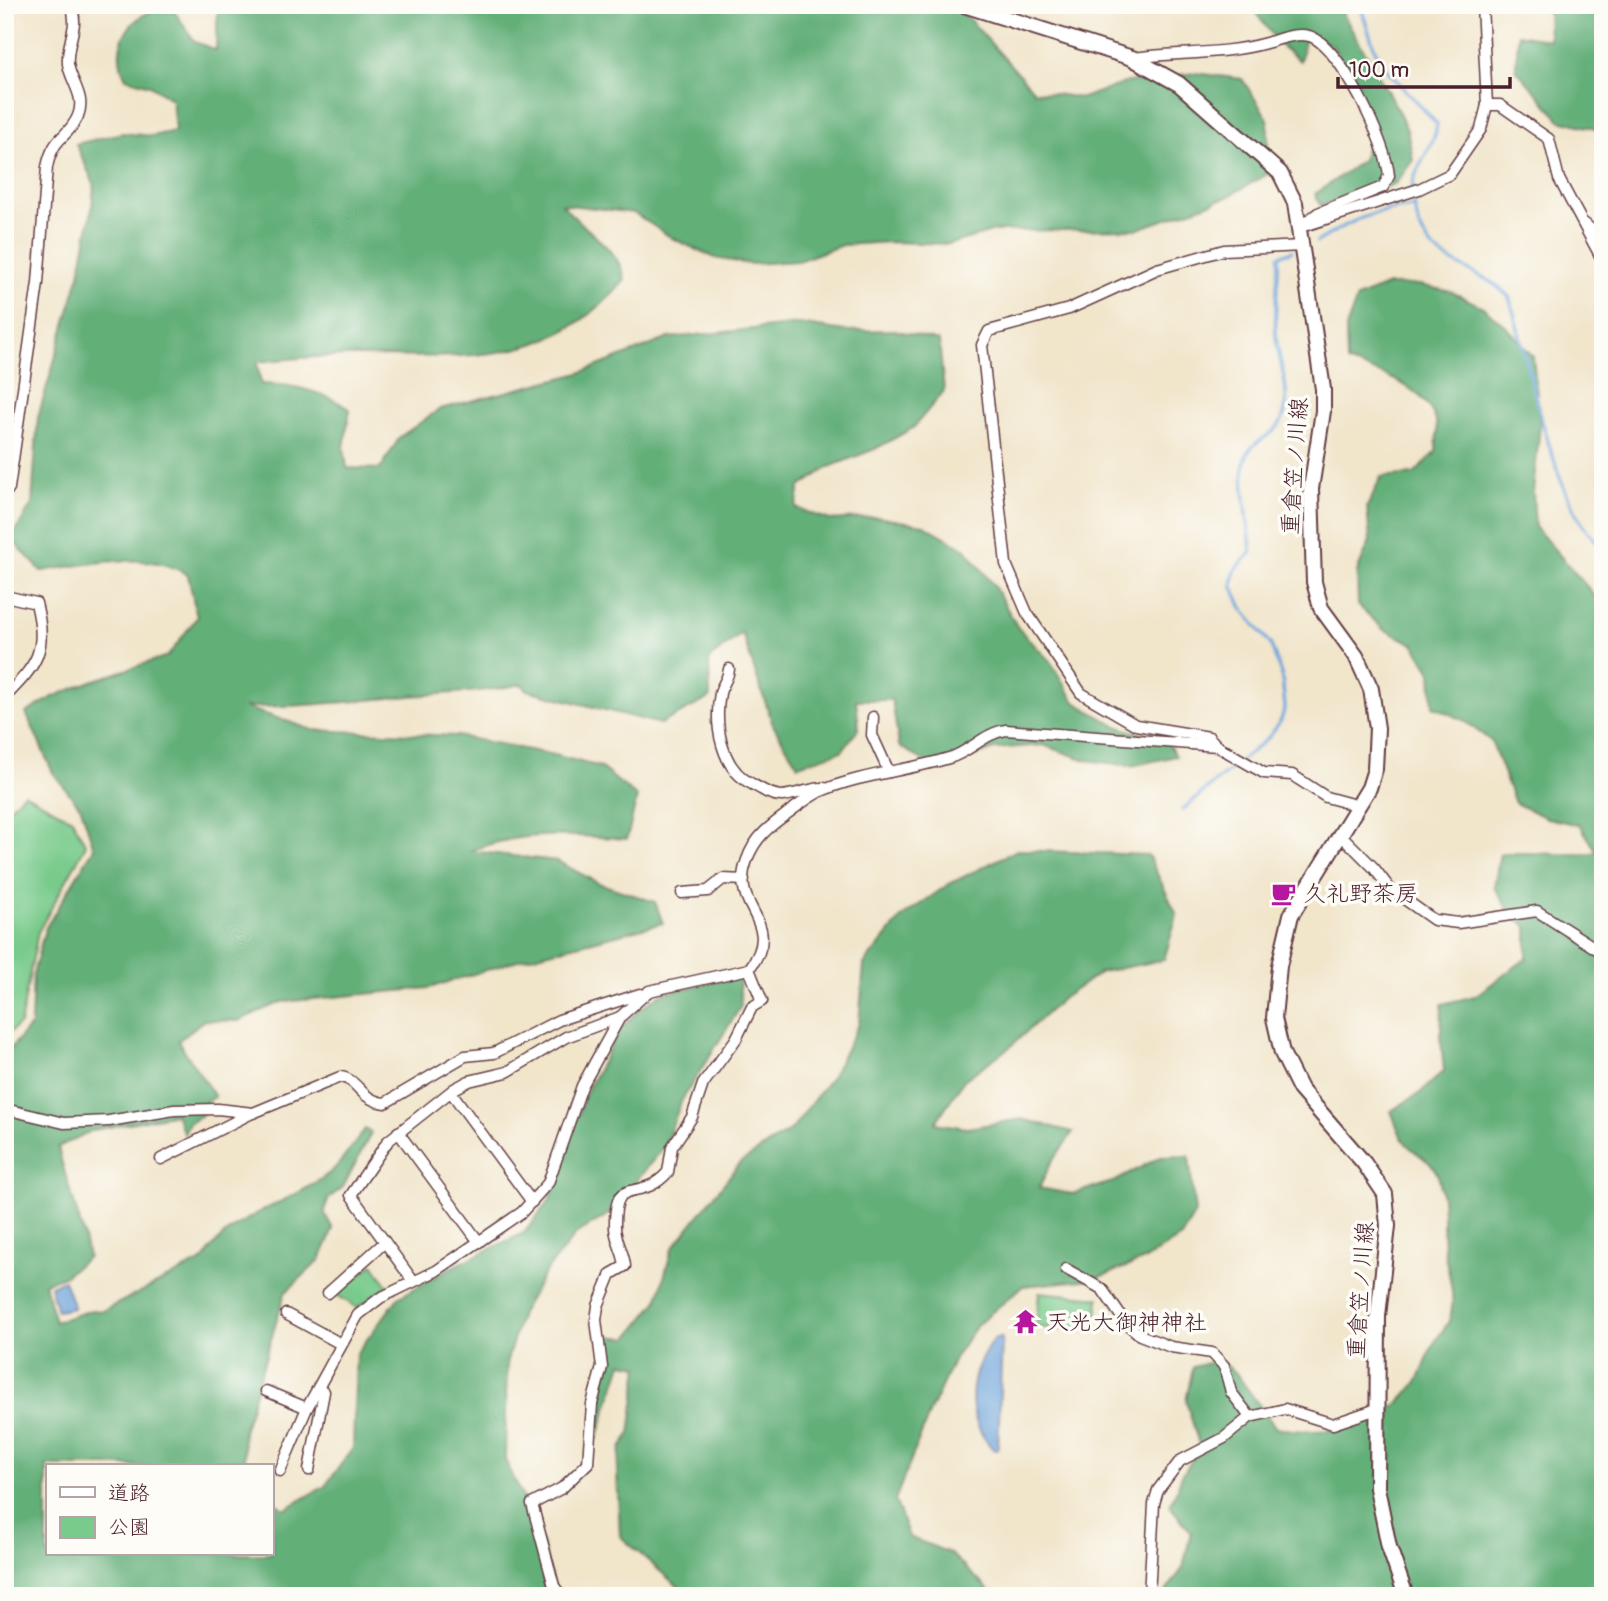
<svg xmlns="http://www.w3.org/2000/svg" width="1608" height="1601" viewBox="0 0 1608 1601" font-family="Pangolin,'Klee One',sans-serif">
<rect width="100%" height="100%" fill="#fdfcf7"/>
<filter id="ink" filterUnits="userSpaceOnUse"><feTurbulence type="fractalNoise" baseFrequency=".0143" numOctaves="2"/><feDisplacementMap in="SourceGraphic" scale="14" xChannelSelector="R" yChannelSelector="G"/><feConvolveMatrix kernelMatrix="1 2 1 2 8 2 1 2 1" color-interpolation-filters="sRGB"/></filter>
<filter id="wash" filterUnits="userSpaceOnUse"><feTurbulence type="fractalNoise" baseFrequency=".00686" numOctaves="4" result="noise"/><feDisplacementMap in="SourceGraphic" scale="28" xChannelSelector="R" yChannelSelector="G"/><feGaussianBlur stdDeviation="1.57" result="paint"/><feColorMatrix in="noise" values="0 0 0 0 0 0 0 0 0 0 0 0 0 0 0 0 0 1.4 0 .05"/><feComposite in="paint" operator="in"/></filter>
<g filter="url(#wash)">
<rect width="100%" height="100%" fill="#f1e5ca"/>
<g fill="#79cb8c" stroke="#62755c" stroke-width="2">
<path d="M24,793L72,819L86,845L38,932L20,1024L5,1036V813Z"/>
<path d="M373,1264L388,1286L357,1308L337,1295Z"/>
<path d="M1039,1292L1099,1298L1096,1332L1036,1327Z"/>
</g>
<g fill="#62af78" stroke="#566752" stroke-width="2">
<path d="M218,5H953L969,19L1034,91L1082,98L1128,82L1195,73L1242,79L1268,119V174L1227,197L1138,229L995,231L950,244L890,242L842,245L798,261L750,264L715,258L672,238L634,213L562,204C580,228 620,248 625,280C549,372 454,355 348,356C318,356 287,359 257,362L261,384C294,384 322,391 350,409L344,448L347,468L380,469L400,437L440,409L580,373L669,338L799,324L845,331L894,330L939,341L944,391L913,428L875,449L829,467L800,487L796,508L830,520L877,517L924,525L966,549L994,586L1018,628L1050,661L1075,702L1116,726L1168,743L1176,756L1131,766L1086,760L1043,745L994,749L939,770L899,746L892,700H856L859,728L842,751L798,765L773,725L742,633L709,659L710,698L660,724L527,690L522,684C482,693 451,693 410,696C355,701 300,707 244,707L313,730L458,736L554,755L600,767L637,797L627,839C573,835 522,830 470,851L557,861L598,883L655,902L663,923L518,960L429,988L281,1002L238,1021L204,1020L178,1041L215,1097L206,1102L201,1116L189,1123L184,1134L176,1114L93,1130L58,1147C66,1185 82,1219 88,1257L64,1276L44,1283L55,1322L91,1310L103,1311L204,1260C228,1213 298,1203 335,1168C346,1157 355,1142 365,1129L371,1133L343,1187L329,1198L324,1212L333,1229L320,1260L285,1293L243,1432L245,1466H47V1554H271V1500L285,1509L325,1486L353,1448L356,1354L398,1298L452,1267L524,1233L549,1201L585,1095L619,1030L640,1009L661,994L739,976L741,1006L682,1100L664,1147L609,1214L576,1234L546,1271L521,1313L507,1361L505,1460L536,1525L557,1596H5V1055L31,1025L33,975L45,929L94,848L81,808L53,773L26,713L53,697L89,682L168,656L197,617L188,575C147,549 86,565 41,571L11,539L32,504L38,417L79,277L92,209L94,184L76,144L122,133L152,136L175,131L172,100L150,85L126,78C107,42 134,10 171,6L195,42L216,50Z"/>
<path d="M1250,5H1338L1398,110L1407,130L1413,160L1396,183L1368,194L1320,205L1315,194L1363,160L1370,132L1362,106L1333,46L1307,33L1300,61L1279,44Z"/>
<path d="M1548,5H1603V131L1560,120L1516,69L1518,34L1549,40Z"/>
<path d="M1388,285H1420L1452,292L1483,307L1510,330L1533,357L1540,425L1533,492L1535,527L1603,605V1596H1163L1183,1568L1191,1532L1170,1506L1182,1475L1200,1448L1186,1401L1193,1367L1219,1360L1235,1372L1276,1428C1332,1436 1385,1430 1418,1380C1425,1369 1427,1356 1433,1345C1438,1336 1447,1327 1450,1318C1457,1296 1447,1270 1444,1249C1442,1226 1445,1202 1439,1179C1433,1158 1415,1156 1404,1141C1398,1132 1395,1120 1391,1111L1420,1093L1444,1071L1441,1039L1442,1004L1475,996L1527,958V926L1512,916L1494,887L1500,854C1533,850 1564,858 1597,852L1580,825L1547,818L1515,803L1491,741L1463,720L1433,706L1431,672L1414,644L1383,629L1358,605L1357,572L1370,541L1367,507L1381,477L1414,474L1436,452C1436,442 1439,427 1435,418C1421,384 1379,373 1347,362L1346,328L1357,298Z"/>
<path d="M1017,850L1148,855L1177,915L1164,960L1101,972L1063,998L1010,1047L964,1080L935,1123L967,1128L1022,1119L1073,1132L1051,1163L1039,1188L1072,1194L1116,1181L1160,1157L1189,1156L1195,1213L1181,1237L1142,1261L1094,1279L1023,1286L978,1324L955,1357L932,1407L895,1500L909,1537L950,1553L995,1596H682L684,1592L620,1536L617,1472L621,1448L630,1434L639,1366L622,1363L597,1439L607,1336L628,1338L657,1302L672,1249L740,1163L793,1128L833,1074L859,1024L864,964L902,917L949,884Z"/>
</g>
<g fill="#6ea4db" stroke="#5c6283" stroke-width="2">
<path d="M64,1280L74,1308L57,1311L50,1286Z"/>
<path d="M1002,1338L998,1449L994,1450C962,1416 968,1373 994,1339Z"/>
</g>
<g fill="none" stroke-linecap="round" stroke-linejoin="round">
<g stroke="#6ea4db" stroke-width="3.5">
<path d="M1360,5L1375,50L1385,68L1437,124C1435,147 1417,162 1413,183C1411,192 1414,206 1416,215C1430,271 1475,261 1509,297C1528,354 1555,517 1603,546"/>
<path d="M1317,242C1352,220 1373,210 1414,207"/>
<path d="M1182,810L1268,738L1281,720L1285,707L1282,677L1271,645L1242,608L1232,585L1235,570L1251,553C1251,529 1238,477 1246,457C1253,436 1280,439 1285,410C1290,385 1278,361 1276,336C1274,310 1278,282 1279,256L1292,251"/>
</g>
</g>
</g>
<g filter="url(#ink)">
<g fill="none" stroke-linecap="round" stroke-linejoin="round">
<defs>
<g id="street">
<path d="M1133,58C1177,52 1224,55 1266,43C1278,40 1296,32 1309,36C1340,44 1387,145 1389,176L1383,187L1318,213L1299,227"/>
<path d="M1487,105H1500L1549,139L1559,179L1603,261"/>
<path d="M1585,224L1603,241"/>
<path d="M1307,225L1419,189L1450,174L1481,129L1487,105L1482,5"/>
<path d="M5,494L9,488L38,283L47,167C54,134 68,139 78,116C86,96 71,83 68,64C66,42 80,27 71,5"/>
<path d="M5,596L36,603C48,652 37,664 5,697"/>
<path d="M729,669C728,680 722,684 720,693C714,725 721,769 752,784C761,789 771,796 782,796C796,795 810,788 824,788"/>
<path d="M873,717L872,735L889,772"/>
<path d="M1217,746L1209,737L1136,725L1081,693L1027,613L1006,564L982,345L989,331L1069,309L1157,269L1224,250L1302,246"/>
<path d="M1340,834L1374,868L1390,889L1434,920L1458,923L1537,911L1603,953"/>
<path d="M682,893L708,891L723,879L744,880"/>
<path d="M1603,1048L1600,1059L1603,1060"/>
<path d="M451,1092L532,1202"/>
<path d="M5,1109L64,1123L109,1121L174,1110L218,1109L253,1113L340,1077C359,1079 359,1100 385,1103L465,1056L494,1053L559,1020L640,994"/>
<path d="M398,1132L479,1242"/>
<path d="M161,1159L252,1113"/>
<path d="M1066,1269L1102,1289L1125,1322L1140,1335L1171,1347L1212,1353L1224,1366L1231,1392L1250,1417"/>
<path d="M413,1281L351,1195L388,1141L454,1089L469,1081L507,1072L566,1037L620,1017"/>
<path d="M328,1293L385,1242"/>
<path d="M286,1314L341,1344"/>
<path d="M266,1391L307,1408"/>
<path d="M309,1470L324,1392L318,1388"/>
<path d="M280,1471L307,1408L358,1315L380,1298L436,1271L522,1212L548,1183L582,1086L620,1017L649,991L749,969C784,924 736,911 744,870C750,844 763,831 784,816C795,808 807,798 819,792C860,774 907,771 949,758C970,752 984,733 1006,730L1217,746L1264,773L1292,775L1326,797L1359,806"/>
<path d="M561,1596L554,1586L532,1504L562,1488L588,1463L592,1404L602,1367L596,1320L598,1306L611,1274L625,1266C624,1253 616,1242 615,1228C614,1170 638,1206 668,1172L672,1147L692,1117L703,1084L736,1039L752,1007L762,1001L749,969"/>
<path d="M1149,1596L1154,1504L1158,1490L1180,1461L1224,1438L1250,1417L1285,1409L1333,1424L1377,1409"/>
</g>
<path id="secondary" d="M964,5L1132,58L1179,84L1280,173L1295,203L1323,389V411L1311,489L1314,582L1321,608L1356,656L1371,689L1377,728L1375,769L1369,788L1291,915L1279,966L1274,1018L1282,1053L1300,1089L1364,1163L1385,1194L1388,1226L1378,1316L1377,1488L1389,1547L1406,1596"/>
</defs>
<use href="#street" stroke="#633d43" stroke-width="13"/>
<use href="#secondary" stroke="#633d43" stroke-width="18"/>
<use href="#street" stroke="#fff" stroke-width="10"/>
<use href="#secondary" stroke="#fff" stroke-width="14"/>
</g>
</g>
<defs>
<symbol id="cafe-bare" viewBox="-9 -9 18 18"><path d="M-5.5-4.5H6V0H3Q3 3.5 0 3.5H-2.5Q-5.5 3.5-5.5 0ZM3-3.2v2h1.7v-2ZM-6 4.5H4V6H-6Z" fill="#b5179e" stroke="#fdfcf7" stroke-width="2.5" paint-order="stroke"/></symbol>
<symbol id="temple-bare" viewBox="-9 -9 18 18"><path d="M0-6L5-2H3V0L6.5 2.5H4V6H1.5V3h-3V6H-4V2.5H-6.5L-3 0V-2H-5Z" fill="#b5179e" stroke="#fdfcf7" stroke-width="2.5" paint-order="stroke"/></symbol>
</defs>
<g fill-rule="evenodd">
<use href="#cafe-bare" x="1266" y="876" width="35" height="35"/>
<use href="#temple-bare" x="1008" y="1304" width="35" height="35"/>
</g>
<g text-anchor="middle" stroke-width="7" stroke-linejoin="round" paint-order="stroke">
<g font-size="23" fill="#4a1f2b" stroke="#fdfcf7">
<text transform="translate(1294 466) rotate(-86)" y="8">重倉笠ノ川線</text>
<text transform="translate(1360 1290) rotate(-86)" y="8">重倉笠ノ川線</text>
</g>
<g font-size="23" fill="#4a1f2b" stroke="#fdfcf7" text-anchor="start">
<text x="1303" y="901">久礼野茶房</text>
<text x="1046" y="1330">天光大御神神社</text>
</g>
</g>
<rect width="1608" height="1601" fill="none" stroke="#fdfcf7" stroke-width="28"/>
<rect x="46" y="1464" width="228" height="91" fill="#fdfcf7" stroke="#b5a4a5" stroke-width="2"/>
<rect x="60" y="1487" width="35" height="10" fill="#ffffff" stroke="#b5a4a5" stroke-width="2"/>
<text x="108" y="1500" font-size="21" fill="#4a1f2b">道路</text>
<rect x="60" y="1517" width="35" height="21" fill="#79cb8c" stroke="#b5a4a5" stroke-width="2"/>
<text x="108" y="1534" font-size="21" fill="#4a1f2b">公園</text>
<path d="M1338 77v10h172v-10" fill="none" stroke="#4a1f2b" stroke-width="3.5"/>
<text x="1349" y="77" font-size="21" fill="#4a1f2b" stroke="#fdfcf7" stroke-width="5" paint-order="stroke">100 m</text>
</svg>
